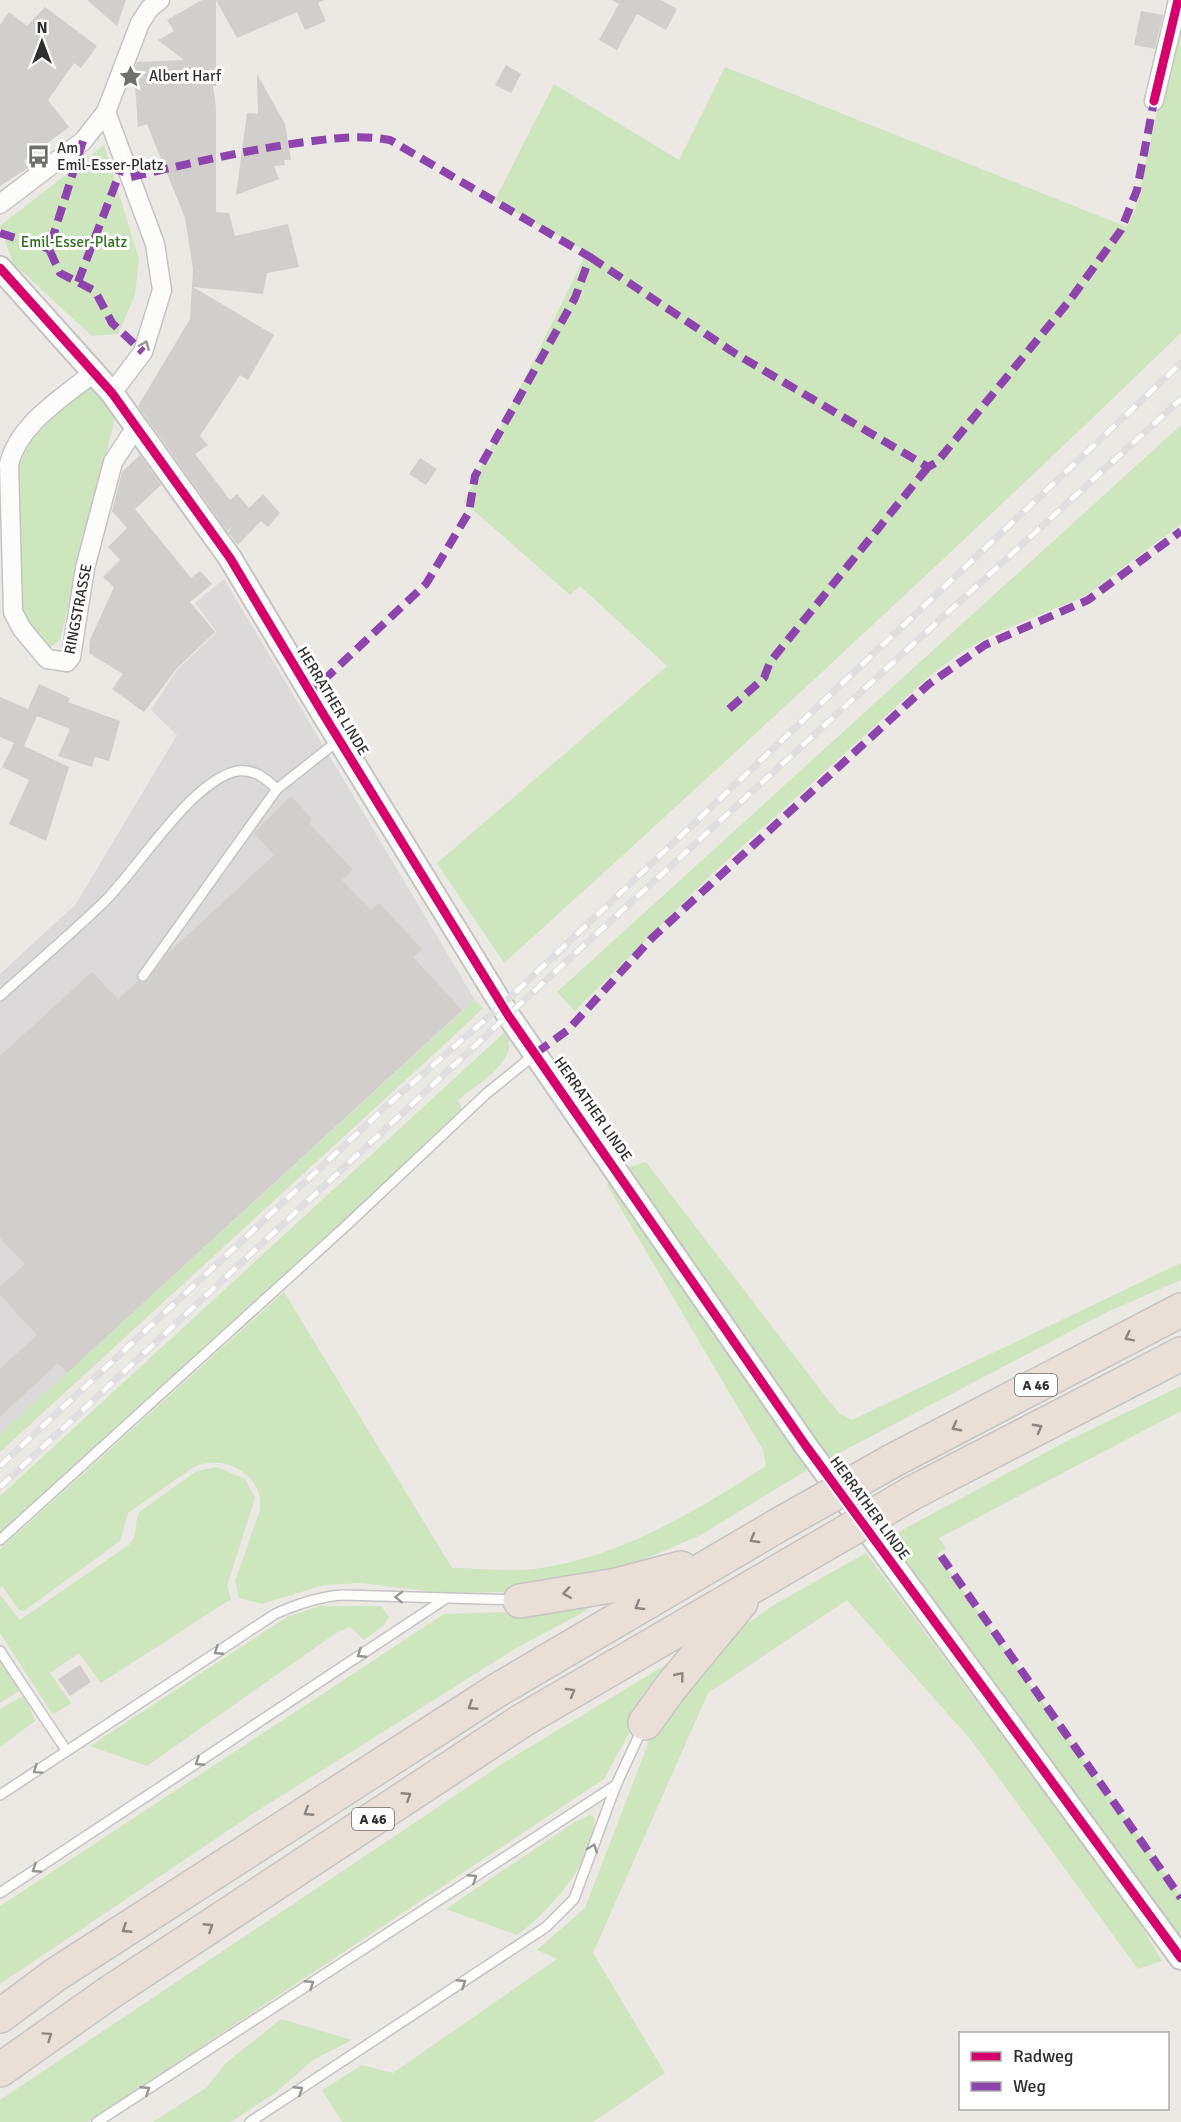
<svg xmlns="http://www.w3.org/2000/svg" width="1181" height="2122" viewBox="0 0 1181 2122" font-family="Signika,sans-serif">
<rect width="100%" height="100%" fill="#ece8e4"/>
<path fill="#dcd9db" d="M224,579L475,1000L0,1434V974L76,904L177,735L151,710L177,670L217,632L195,603Z"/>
<g fill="#cee6be">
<path d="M1181,3V333C959,547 733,756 504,963L437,863L667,666L580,586L570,595L464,502L587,252L495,200L554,84L679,160L725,67L1127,227L1136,207Z"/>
<path d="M104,145L139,259L135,295L118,334L92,336L13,263L0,226Z"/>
<path d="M92,385L117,410L60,640L49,648L19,613L18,468L33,436L47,420Z"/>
<path d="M1181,425V524L1085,596L994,634L963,651L932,674L714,872L575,1011L557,992Z"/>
<path d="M475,1000L483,1008L458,1032L0,1452V1434Z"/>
<path d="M506,1031C522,1060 477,1084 458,1100L462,1109L321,1244L0,1534V1496Z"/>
<path d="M646,1162L826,1397L839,1413L852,1420L1181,1263V1280L1107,1312L828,1459L628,1167Z"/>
<path d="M611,1181L807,1470L699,1536L621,1569L518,1592L446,1593L359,1583L324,1585L262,1604L239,1598L235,1581L260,1510C265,1475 224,1453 194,1467L128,1513L120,1541L24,1611L19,1610L2,1586L0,1587V1549L284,1292L452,1568C478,1568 508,1572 534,1569C619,1558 695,1512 766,1466L763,1450L607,1185Z"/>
<path d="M1181,1386V1411L939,1538L946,1549L937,1554L1181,1896V1940L884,1540L1063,1443Z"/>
<path d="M217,1467L245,1479L255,1498L227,1586L231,1599L101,1683L79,1653L50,1673L71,1703L53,1715L0,1633V1595L20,1620L130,1544C138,1535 134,1523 139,1512L197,1471Z"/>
<path d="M866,1553L1133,1912L1162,1961L1138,1969L971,1740L847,1600L708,1693L593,1953L665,2073L593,2122H342L322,2090L362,2065L393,2073L557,1959L537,1950L585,1908L653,1731L722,1641L777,1603Z"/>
<path d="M598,1601L582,1613L518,1647L251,1815L0,1984V1906L444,1614L543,1611Z"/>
<path d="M320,1606H381L389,1617L384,1625L364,1640L350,1627L336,1633L147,1766L90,1746L287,1617Z"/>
<path d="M677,1658L645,1704L604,1779L88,2122H0V2100L510,1759Z"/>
<path d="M0,1659L22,1689L0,1703Z"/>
<path d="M25,1695L35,1721L0,1747V1709Z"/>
<path d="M590,1815L594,1817C601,1854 546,1915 517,1935L446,1909L575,1822Z"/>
<path d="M281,2019L352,2040L313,2060L275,2093L231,2122H153L206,2088L226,2063Z"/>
</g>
<g fill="#d1cecb">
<path d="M87,0H126L117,26Z"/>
<path d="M202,0H324L318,3L326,21L305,30L297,12L237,38L216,0V86H213L216,108V212L229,213L235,236L288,224L299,267L267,273L263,294L193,287L274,335L248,380L240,375L200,436L208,445L195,454L230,500L237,494L249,508L263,494L280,513L268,527L261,521L238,545L228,532L234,525L227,531L138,406L190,319L193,269L185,218L147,124L138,127L134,70L137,62L184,60L158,40L174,31L167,20Z"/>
<path d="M612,0H661L677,9L666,30L637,14L617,50L599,40L619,4Z"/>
<path d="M45,7L97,46L81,68L74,63L48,100L69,127L24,161L28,168L0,186V25L9,12L27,26Z"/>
<path d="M1141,11L1163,15L1155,49L1134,45Z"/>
<path d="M506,65L521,74L511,93L495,85Z"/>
<path d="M257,74L285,124L291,160H284L285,165L274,166L279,179L236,195L247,113L258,114Z"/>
<path d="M140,455L161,485L135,509L191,578L200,571L212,584L190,602L215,632L177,668L144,712L112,689L123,674L89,653L90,640L114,587L103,577L120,560L108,547L127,528L112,511L122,472Z"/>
<path d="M420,458L437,469L426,485L409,474Z"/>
<path d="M39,684L70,698L68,702L120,721L109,761L95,757L92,767L58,756L70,729L37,716L24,746L69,767L46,841L9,824L29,780L2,767L14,743L0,737V697L28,709Z"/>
<path d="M291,796L312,819L309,823L353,870L342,880L371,910L379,903L422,949L413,957L462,1010L67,1373L58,1363L0,1417V1369L37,1335L0,1295V1287L25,1264L0,1238V1056L92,972L118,999L138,981L143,983L148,980L167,954L274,855L254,833Z"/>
<path d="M80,1665L91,1682L70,1696L58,1679Z"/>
</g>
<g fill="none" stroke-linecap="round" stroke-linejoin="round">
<defs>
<g id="service">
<path d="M143,976L277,789L339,740"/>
<path d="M0,996C35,964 71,934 105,901C139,867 188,786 233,772C252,767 264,777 277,789"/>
<path d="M0,1540L348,1224L486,1094L534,1055"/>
<path d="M0,1651L66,1750"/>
<path d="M0,1795L275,1614C297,1604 317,1597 342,1595L515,1600"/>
<path d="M0,1893L445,1599"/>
<path d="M97,2122L616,1785"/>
<path d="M250,2122L546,1927L574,1899L616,1785L643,1727"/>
</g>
<g id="minor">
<path d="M1154,101L1178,0"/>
<path d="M106,112L155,244L162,290L143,352L112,393"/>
<path d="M0,204L83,141L106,112L140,23L150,8L160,0"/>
<path d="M94,372C63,398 19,423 9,464L13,612L22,629L47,659L67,662L71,657L85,568L113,462L136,427"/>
</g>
<path id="tertiary" d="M0,268L112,393L230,558L322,712L508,1015L806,1446L1181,1958"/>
<g id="motorway">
<path d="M892,1461L1181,1310"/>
<path d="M912,1493L1181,1354"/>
<path d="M520,1601L617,1585L681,1568"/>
<path d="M645,1723L671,1687L741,1602"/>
<path d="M0,2016L55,1975L496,1691L782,1523"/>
<path d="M0,2070L109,1993L523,1720L846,1532"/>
</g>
</defs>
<use href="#service" stroke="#c5c4c5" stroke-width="12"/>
<use href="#minor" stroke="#c5c4c5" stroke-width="21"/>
<use href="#tertiary" stroke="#c5c4c5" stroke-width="26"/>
<use href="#motorway" stroke="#c6c5c4" stroke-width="36"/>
<use href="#service" stroke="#fcfcfb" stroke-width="9"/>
<use href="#minor" stroke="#fcfcfb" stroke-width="18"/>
<use href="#tertiary" stroke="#fcfcfb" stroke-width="22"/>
<use href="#motorway" stroke="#eadfd6" stroke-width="33"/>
<defs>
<g id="rail">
<path d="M0,1466L392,1101L502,1005L1181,363"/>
<path d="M0,1487L508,1015L1181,399"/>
</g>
</defs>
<use href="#rail" stroke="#dfdfe1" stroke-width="7"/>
<use href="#rail" stroke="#fff" stroke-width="4.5" stroke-dasharray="14" stroke-linecap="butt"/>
<defs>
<g id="motorway-bridge">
<path d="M782,1523L892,1461"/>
<path d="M846,1532L912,1493"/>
</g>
</defs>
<use href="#motorway-bridge" stroke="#c6c5c4" stroke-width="36" stroke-linecap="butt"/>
<use href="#motorway-bridge" stroke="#eadfd6" stroke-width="33"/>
<g stroke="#8e44ad" stroke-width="8" stroke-dasharray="15 8" stroke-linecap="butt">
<path d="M83,141L49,249L60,273L95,291L112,323L143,352"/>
<path d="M131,177C187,164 242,151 298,143C329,139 359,134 390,140L590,257L575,298L475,476L469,512L426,584L310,693"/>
<path d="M0,233L49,249"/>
<path d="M590,257L736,354L928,467L937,462L1070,300L1121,230L1137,190L1154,101"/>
<path d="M78,282L125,159"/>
<path d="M729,709L764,678L770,662L928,467"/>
<path d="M536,1053L568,1030L652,938L929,684L985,645L1088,600L1181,531"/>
<path d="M941,1556L1181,1898"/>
</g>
<defs>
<g id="cycleway">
<path d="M1154,101L1178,0"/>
<path d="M0,268L112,393L230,558L322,712L508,1015L806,1446L1181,1958"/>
</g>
</defs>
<use href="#cycleway" stroke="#fff" stroke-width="13"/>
<use href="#cycleway" stroke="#d6006c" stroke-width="9"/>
</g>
<defs><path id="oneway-chevron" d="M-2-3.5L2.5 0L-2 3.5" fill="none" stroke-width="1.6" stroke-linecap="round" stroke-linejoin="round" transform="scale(1.5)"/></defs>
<g stroke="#959594">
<use href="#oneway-chevron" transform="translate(145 345) rotate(-67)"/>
<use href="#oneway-chevron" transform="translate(399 1597) rotate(-178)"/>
<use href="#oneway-chevron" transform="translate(218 1651) rotate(147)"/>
<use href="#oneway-chevron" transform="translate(361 1654) rotate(147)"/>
<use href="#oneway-chevron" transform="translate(199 1762) rotate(147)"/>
<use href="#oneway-chevron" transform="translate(37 1770) rotate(146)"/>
<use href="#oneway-chevron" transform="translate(593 1848) rotate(-69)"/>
<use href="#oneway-chevron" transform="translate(36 1869) rotate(147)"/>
<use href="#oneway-chevron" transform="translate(473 1878) rotate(-33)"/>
<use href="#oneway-chevron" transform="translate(462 1983) rotate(-33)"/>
<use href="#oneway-chevron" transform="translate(310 1984) rotate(-33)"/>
<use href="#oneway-chevron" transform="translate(146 2090) rotate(-33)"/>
<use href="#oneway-chevron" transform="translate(299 2090) rotate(-33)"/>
</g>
<g stroke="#8c8682">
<use href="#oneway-chevron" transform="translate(1129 1337) rotate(153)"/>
<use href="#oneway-chevron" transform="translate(956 1427) rotate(152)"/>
<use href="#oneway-chevron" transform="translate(1038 1428) rotate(-28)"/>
<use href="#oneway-chevron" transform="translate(754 1539) rotate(150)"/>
<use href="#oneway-chevron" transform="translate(567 1593) rotate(171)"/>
<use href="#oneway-chevron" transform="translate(639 1606) rotate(149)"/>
<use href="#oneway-chevron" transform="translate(680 1676) rotate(-51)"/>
<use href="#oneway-chevron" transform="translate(571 1692) rotate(-30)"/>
<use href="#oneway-chevron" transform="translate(472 1706) rotate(147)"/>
<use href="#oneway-chevron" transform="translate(407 1796) rotate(-33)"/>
<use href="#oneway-chevron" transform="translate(308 1812) rotate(147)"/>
<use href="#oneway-chevron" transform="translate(209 1927) rotate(-33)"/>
<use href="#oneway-chevron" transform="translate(126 1929) rotate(147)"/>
<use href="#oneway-chevron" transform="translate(48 2036) rotate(-35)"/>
</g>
<defs>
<symbol id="sight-bare" viewBox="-9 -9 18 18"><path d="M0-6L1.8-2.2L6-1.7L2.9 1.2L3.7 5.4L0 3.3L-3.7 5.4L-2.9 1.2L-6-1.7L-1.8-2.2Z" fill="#706f6e" stroke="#fff" stroke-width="2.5" paint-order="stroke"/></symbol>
<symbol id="bus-bare" viewBox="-9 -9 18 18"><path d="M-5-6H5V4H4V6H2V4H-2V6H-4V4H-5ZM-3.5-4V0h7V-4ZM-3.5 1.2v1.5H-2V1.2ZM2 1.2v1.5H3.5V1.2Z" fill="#706f6e" stroke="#fff" stroke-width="2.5" paint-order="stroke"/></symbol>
</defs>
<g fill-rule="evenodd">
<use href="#sight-bare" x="114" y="60" width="33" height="33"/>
<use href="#bus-bare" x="22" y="140" width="33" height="33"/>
</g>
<g text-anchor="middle" stroke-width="6" stroke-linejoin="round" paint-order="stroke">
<g fill="#fff" stroke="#6d6d6d" stroke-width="1.5">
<rect x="1015" y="1374" width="42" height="22" rx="4.5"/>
<rect x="352" y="1808" width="42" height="22" rx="4.5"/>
</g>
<g font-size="14" font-weight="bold" fill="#2e2e2e">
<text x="1036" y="1390">A 46</text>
<text x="373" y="1824">A 46</text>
</g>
<g font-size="15" fill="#2e2e2e" stroke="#fff" text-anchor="start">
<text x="149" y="81">Albert Harf</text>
<text x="57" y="153">Am<tspan x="57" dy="17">Emil-Esser-Platz</tspan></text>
</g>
<g font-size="15" fill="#2c6e1b" stroke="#fff">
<text x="74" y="247">Emil-Esser-Platz</text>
</g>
<g font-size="15" fill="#2e2e2e" stroke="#fff">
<text transform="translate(78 609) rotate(-79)" y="5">RINGSTRASSE</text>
<text transform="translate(333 701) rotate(59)" y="5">HERRATHER LINDE</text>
<text transform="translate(593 1109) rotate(55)" y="5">HERRATHER LINDE</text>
<text transform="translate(870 1508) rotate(54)" y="5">HERRATHER LINDE</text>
</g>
</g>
<rect x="959" y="2032" width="210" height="78" fill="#ffffff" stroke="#ababab" stroke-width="1.5"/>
<rect x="971" y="2052" width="30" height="9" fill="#d6006c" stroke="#ababab" stroke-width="1.5"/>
<text x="1013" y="2062" font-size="18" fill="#2e2e2e">Radweg</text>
<rect x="971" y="2082" width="30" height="9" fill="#8e44ad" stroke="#ababab" stroke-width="1.5"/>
<text x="1013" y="2092" font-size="18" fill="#2e2e2e">Weg</text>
<g transform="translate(42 42)" stroke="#ffffff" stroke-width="4.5" paint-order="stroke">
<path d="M0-4.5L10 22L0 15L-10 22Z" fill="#2e2e2e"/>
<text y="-9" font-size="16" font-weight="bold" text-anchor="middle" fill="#2e2e2e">N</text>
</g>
</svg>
